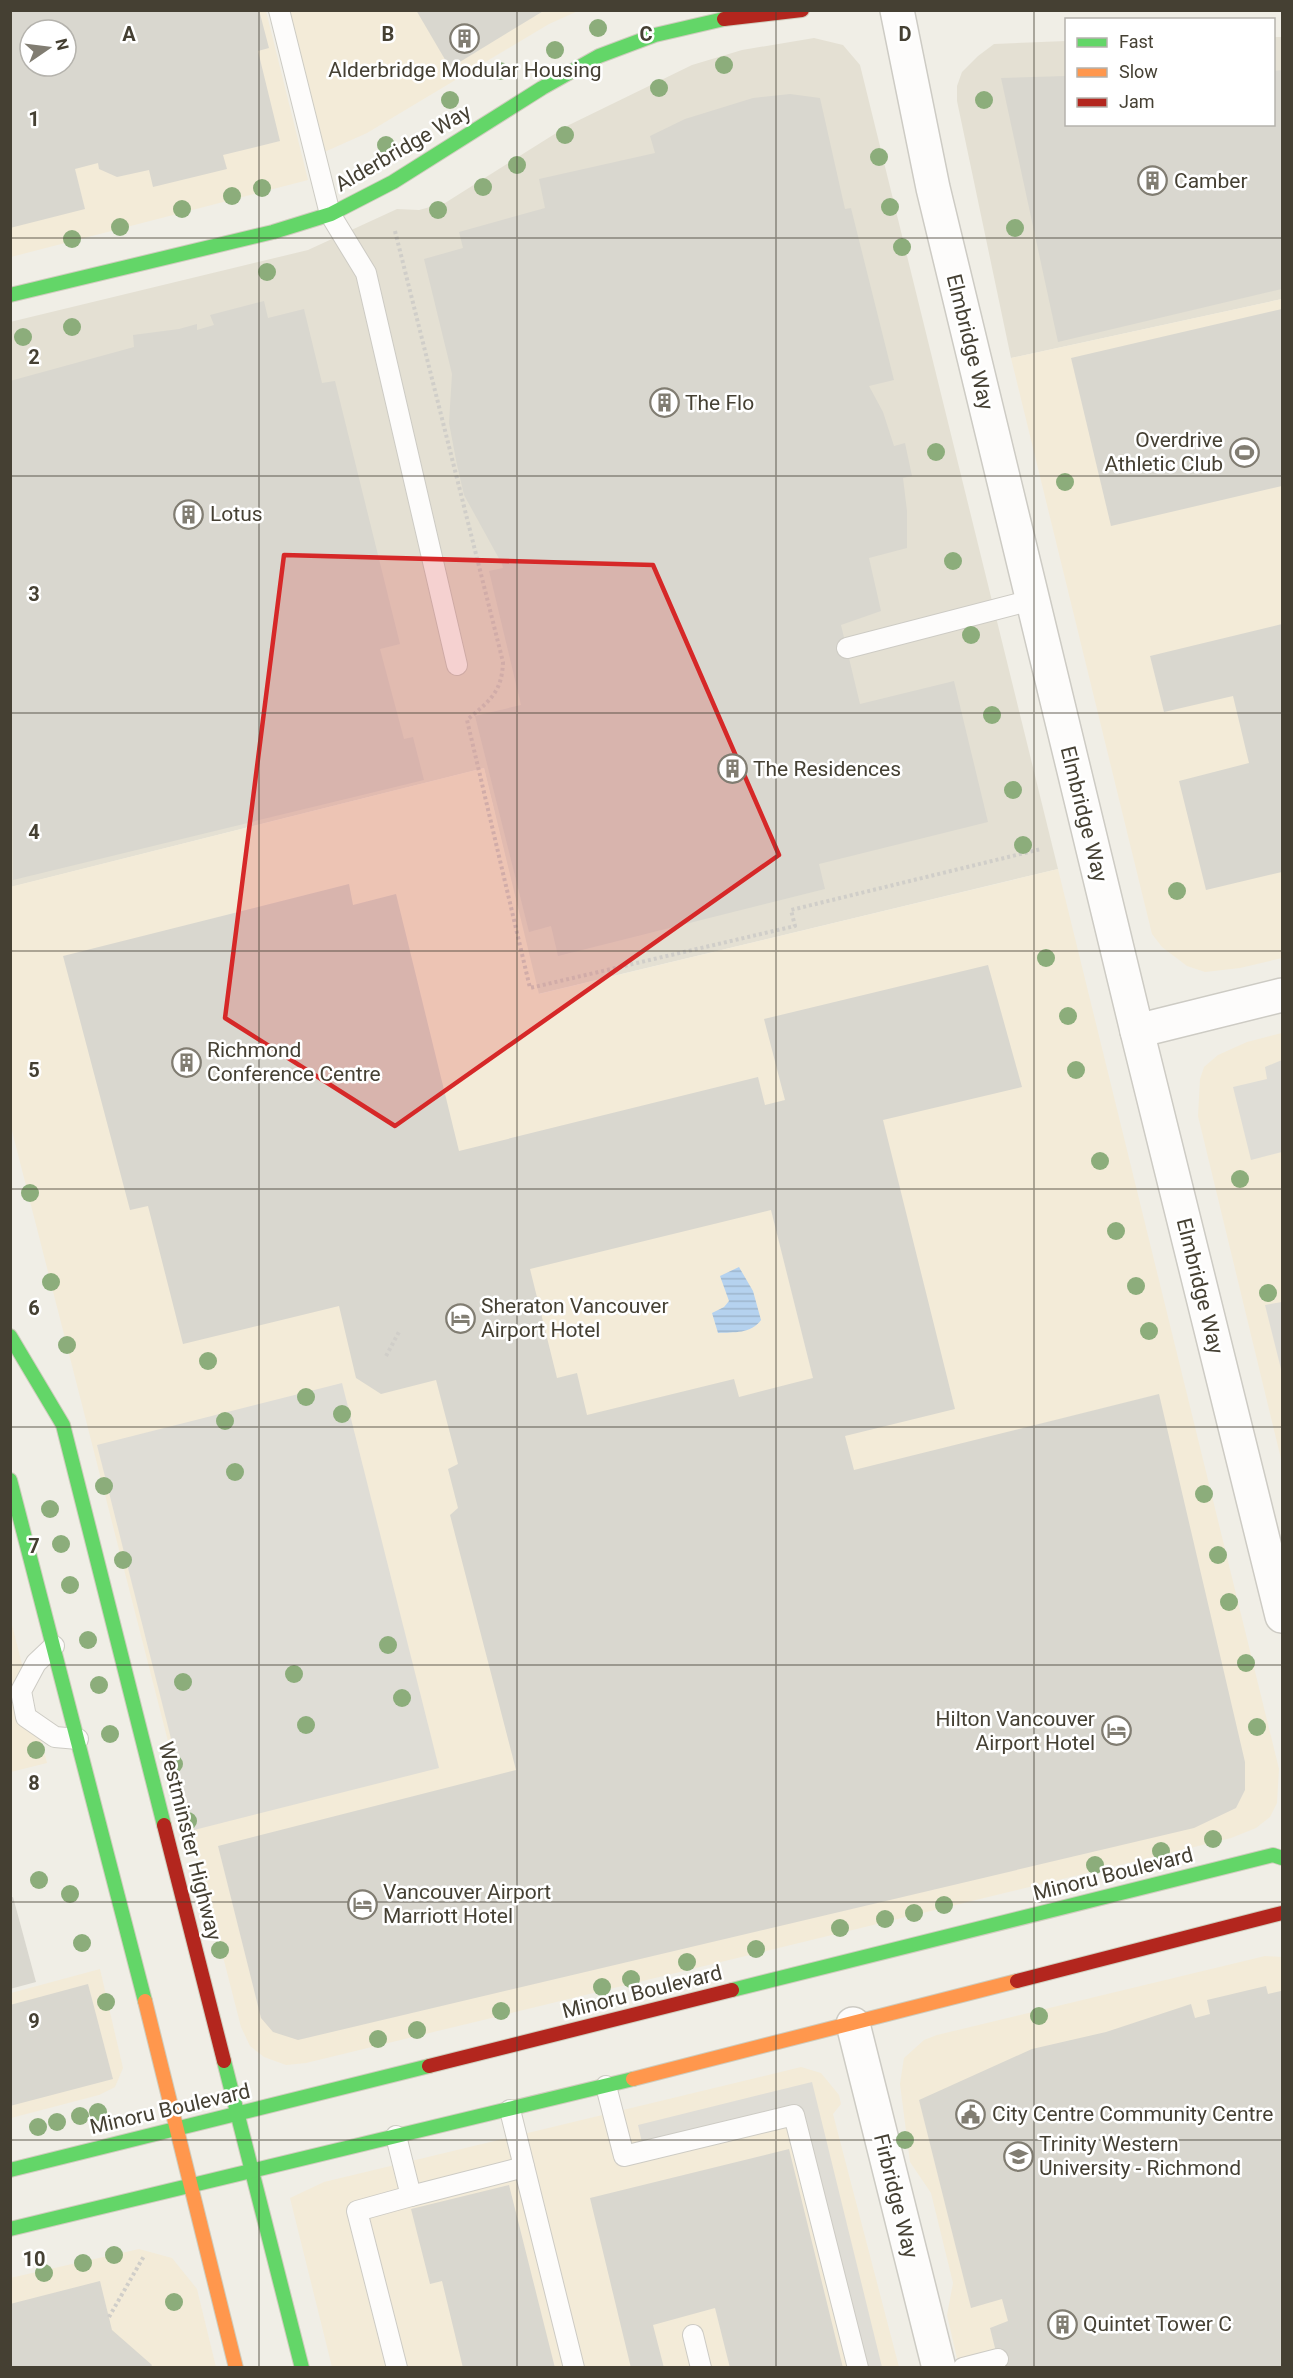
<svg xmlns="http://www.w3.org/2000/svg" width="1293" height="2378" viewBox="0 0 1293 2378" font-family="Roboto,sans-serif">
<defs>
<pattern id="water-rules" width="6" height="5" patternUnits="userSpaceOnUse" patternTransform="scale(1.5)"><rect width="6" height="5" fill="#b5d2ef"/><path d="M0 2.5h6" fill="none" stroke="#9db5cd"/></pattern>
</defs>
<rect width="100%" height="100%" fill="#f0eee6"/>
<g fill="#e4e0d3">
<path d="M1274,37H1282V299L1011,358L957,101V86L962,72L978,56L994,44L1066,41V124H1274Z"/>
<path d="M814,38L843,45L860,65L1058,869L538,994L484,768L11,887L10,322L308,250L397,209L419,210L445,203L569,125L692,65L742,50Z"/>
</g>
<g fill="#f3ebd8" fill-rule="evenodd">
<path d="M10,11H266L308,180L11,257ZM30,30H66V66H30Z"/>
<path d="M287,11H578L549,24L367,133L322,153Z"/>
<path d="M1282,299V958L1240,968L1205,972L1187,966L1162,947L1152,934L1011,358Z"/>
<path d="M484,768L539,994L1058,869L1279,1769L1277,1803L1270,1817L1256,1828L1231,1838L306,2063L286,2065L264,2057L250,2046L241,2027L11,1127L10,887Z"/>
<path d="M1282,1033V1463L1198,1116L1200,1079L1204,1067L1218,1055L1247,1042Z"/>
<path d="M10,1617L47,1763L11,1772H10Z"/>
<path d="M1265,1956L1282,1957V2367H959L947,2315L953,2283L931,2193L910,2162L900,2084L904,2058L924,2040L937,2035Z"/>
<path d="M100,1969L123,2068L115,2087L99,2095L11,2118V1993Z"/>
<path d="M801,2067L821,2073L839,2095L841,2104L833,2114L899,2367H332L290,2198L324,2182Z"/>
<path d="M139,2249L172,2258L197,2289L216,2367H11L10,2278Z"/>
</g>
<g fill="#dfddd6">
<path d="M1282,1060V1152L1251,1160L1233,1087L1267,1079L1265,1067Z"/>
<path d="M1282,1302V1373L1265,1305Z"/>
<path d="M342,1383L439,1768L194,1830L97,1445Z"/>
<path d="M812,2082L882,2367H861L796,2109L643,2147L638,2125Z"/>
</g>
<path fill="url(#water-rules)" d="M739,1267L753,1291L761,1320C751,1334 734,1332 718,1333L712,1313L724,1307L729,1301L720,1276Z"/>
<g fill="#d9d7cf" fill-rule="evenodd">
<path d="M10,10H259L269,48L258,51L280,141L223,155L227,169L153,187L149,170L117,177L99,169L98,163L75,169L85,209L10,228ZM30,30H66V66H30Z"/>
<path d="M416,10H545L450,68Z"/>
<path d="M1282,70V289L1058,342L1001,78L1066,76V124H1274V71Z"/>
<path d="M790,94L820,98L845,209L851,208L894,380L869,386L883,412L894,446L905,443L912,476L903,478L907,511V548L869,558L881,611L841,625L860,704L954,681L988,822L819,864L825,889L558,956L551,926L529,932L475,716L521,705L489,571L503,568L502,564L464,495L457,465L449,423L452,374L424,259L463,248L459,232L545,208L539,179L655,153L650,136L685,119L753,98Z"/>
<path d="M264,301L268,318L304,309L322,383L335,381L400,644L380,649L404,739L413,737L424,780L13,880L10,381L134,347L133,335L179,329L197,324V330L214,325L210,315Z"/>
<path d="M1282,309V486L1111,526L1071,358Z"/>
<path d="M1282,624V872L1206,890L1179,781L1249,763L1233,696L1164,712L1150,656Z"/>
<path d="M349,884L353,905L396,894L459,1151L758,1077L765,1105L785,1100L764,1019L988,965L1022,1087L883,1120L955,1409L845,1436L854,1470L1159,1394L1245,1762V1790L1236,1808L1194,1828L298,2040L273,2032L261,2018L218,1846L516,1770L450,1515L458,1508L448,1469L458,1464L436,1380L381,1394L356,1378L339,1306L183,1344L148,1206L130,1210L63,956ZM771,1210L813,1378L739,1397L734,1379L587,1415L577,1373L557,1378L530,1269Z"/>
<path d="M13,1897L36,1982L10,1989V1898Z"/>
<path d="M88,1984L113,2079L10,2106V2005Z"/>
<path d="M1266,1986L1268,1994L1281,1991L1282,1998V2368H1000L990,2328L1008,2321L1002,2299L971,2308L919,2100L1032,2049L1106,2032L1191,2004L1195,2018L1210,2014L1207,2000Z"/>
<path d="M789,2149L843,2368H730L715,2308L653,2325L664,2368H631L590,2198Z"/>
<path d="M509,2185L555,2368H463L442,2281L430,2284L411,2209Z"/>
<path d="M100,2281L112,2330L152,2365L150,2368H10V2304Z"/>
</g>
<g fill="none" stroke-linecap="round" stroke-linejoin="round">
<defs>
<g id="lane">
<path d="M279,10L330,214L366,273L457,665"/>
<path d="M847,648L1032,600"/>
<path d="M54,1646L36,1663L21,1691L26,1717L55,1737L78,1739"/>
<path d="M606,2086L624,2156L794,2115L858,2368"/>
<path d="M510,2110L574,2368"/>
<path d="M396,2136L411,2196L357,2211L397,2368"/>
<path d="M411,2196L524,2167"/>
<path d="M693,2335L701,2368"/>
<path d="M963,2368L998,2359"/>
</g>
<g id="street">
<path d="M897,10L933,188L1137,1031L1282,1616"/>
<path d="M1137,1031L1282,995"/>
<path d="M853,2024L939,2368"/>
</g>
<g id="fast">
<path d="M10,295L273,232L331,214L393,182L542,88L599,56L655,35L724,19"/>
<path d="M10,1336L63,1425L164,1825"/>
<path d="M10,1480L145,2001"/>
<path d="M732,1990L1273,1855L1282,1858"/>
<path d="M224,2061L302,2368"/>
<path d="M10,2170L429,2066"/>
<path d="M10,2229L633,2079"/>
</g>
<g id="slow">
<path d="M145,2001L236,2368"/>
<path d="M633,2079L1017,1981"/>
</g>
<g id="jam">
<path d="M724,19L802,10"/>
<path d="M164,1825L224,2061"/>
<path d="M1017,1981L1282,1913"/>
<path d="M429,2066L732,1990"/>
</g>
</defs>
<use href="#lane" stroke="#cdcbc4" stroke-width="22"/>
<use href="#street" stroke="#cdcbc4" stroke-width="36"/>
<use href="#fast" stroke="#cfccbd" stroke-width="16"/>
<use href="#slow" stroke="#cfccbd" stroke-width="16"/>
<use href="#jam" stroke="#cfccbd" stroke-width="16"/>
<g stroke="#d0cec9" stroke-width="4" stroke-dasharray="3 3" stroke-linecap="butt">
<path d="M395,231L503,662C502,693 489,701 467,720L530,988L795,926L791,910L1041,849"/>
<path d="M386,1356L400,1330"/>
<path d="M109,2317L144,2256"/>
</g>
<use href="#lane" stroke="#fdfcfb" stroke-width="20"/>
<use href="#street" stroke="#fdfcfb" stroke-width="33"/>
<use href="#fast" stroke="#63d668" stroke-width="14"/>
<use href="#slow" stroke="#ff974d" stroke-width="14"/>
<use href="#jam" stroke="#b3261e" stroke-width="14"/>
</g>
<g fill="#8cad7b">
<circle cx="598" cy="28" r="9"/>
<circle cx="555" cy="50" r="9"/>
<circle cx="724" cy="65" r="9"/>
<circle cx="500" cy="71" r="9"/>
<circle cx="659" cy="88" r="9"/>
<circle cx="450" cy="100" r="9"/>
<circle cx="984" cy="100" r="9"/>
<circle cx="565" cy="135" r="9"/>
<circle cx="386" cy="145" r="9"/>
<circle cx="879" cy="157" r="9"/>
<circle cx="517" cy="165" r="9"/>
<circle cx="483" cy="187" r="9"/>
<circle cx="262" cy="188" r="9"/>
<circle cx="232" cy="196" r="9"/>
<circle cx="890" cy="207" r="9"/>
<circle cx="182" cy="209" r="9"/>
<circle cx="438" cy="210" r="9"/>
<circle cx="120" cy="227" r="9"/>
<circle cx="1015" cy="228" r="9"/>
<circle cx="72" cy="239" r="9"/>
<circle cx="902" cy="247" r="9"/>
<circle cx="267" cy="272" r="9"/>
<circle cx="72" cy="327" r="9"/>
<circle cx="23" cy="337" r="9"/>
<circle cx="936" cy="452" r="9"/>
<circle cx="1065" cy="482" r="9"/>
<circle cx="953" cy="561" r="9"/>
<circle cx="971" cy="635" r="9"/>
<circle cx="992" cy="715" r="9"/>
<circle cx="1013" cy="790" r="9"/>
<circle cx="1023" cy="845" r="9"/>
<circle cx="1177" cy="891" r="9"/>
<circle cx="1046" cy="958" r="9"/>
<circle cx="1068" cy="1016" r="9"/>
<circle cx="1076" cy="1070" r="9"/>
<circle cx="1100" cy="1161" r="9"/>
<circle cx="1240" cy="1179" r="9"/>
<circle cx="30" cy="1193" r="9"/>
<circle cx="1116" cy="1231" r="9"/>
<circle cx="51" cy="1282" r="9"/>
<circle cx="1136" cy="1286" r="9"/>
<circle cx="1268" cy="1293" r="9"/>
<circle cx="1149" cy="1331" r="9"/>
<circle cx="67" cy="1345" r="9"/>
<circle cx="208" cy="1361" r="9"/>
<circle cx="306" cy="1397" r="9"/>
<circle cx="342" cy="1414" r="9"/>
<circle cx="225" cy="1421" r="9"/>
<circle cx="235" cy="1472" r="9"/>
<circle cx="104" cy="1486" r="9"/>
<circle cx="1204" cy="1494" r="9"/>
<circle cx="50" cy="1509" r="9"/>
<circle cx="61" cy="1544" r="9"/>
<circle cx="1218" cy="1555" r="9"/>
<circle cx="123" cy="1560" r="9"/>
<circle cx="70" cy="1585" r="9"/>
<circle cx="1229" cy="1602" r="9"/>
<circle cx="88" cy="1640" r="9"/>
<circle cx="388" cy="1645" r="9"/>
<circle cx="1246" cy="1663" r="9"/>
<circle cx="294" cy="1674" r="9"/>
<circle cx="183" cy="1682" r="9"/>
<circle cx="99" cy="1685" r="9"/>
<circle cx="402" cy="1698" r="9"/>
<circle cx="306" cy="1725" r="9"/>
<circle cx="1257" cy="1727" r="9"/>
<circle cx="110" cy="1734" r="9"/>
<circle cx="36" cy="1750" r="9"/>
<circle cx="174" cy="1764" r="9"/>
<circle cx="188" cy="1821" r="9"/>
<circle cx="1213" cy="1839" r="9"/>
<circle cx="1161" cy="1851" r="9"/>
<circle cx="1095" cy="1865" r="9"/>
<circle cx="39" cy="1880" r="9"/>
<circle cx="70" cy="1894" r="9"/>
<circle cx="944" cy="1905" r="9"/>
<circle cx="914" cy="1913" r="9"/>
<circle cx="885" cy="1919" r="9"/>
<circle cx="840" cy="1928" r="9"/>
<circle cx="82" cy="1943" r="9"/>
<circle cx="756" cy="1949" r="9"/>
<circle cx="220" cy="1950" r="9"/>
<circle cx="687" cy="1962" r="9"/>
<circle cx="631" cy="1979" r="9"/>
<circle cx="602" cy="1987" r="9"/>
<circle cx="106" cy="2002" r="9"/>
<circle cx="501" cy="2011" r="9"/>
<circle cx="1039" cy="2016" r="9"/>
<circle cx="417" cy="2030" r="9"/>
<circle cx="378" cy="2039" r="9"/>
<circle cx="98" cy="2112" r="9"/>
<circle cx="80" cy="2116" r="9"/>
<circle cx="57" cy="2122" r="9"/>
<circle cx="38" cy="2127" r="9"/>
<circle cx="905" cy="2140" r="9"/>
<circle cx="114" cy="2255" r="9"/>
<circle cx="83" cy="2263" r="9"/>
<circle cx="44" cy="2273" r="9"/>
<circle cx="174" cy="2302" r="9"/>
</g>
<path fill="#d62828" fill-opacity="0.2" stroke="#d62828" stroke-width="4.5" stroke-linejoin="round" d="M284,555L653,565L779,855L395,1126L225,1018Z"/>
<path fill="none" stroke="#454033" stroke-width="1.5" stroke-opacity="0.55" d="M259,10V2368M517,10V2368M776,10V2368M1034,10V2368M10,238H1282M10,476H1282M10,713H1282M10,951H1282M10,1189H1282M10,1427H1282M10,1665H1282M10,1902H1282M10,2140H1282"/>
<defs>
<symbol id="building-ring" viewBox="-11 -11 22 22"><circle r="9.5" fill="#fff" stroke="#817d72" stroke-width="1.5"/><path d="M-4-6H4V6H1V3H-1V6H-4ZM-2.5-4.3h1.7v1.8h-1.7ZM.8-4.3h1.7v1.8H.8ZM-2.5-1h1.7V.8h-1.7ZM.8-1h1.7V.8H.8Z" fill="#817d72"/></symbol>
<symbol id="stadium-ring" viewBox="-11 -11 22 22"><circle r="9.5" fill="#fff" stroke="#817d72" stroke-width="1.5"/><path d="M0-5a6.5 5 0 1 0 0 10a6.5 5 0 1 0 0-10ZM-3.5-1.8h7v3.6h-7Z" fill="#817d72"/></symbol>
<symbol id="hotel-ring" viewBox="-11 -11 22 22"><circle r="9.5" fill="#fff" stroke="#817d72" stroke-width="1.5"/><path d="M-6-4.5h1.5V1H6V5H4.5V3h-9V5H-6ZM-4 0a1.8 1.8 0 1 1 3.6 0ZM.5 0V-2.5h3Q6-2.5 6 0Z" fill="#817d72"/></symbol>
<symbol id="civic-ring" viewBox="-11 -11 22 22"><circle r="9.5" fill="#fff" stroke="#817d72" stroke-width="1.5"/><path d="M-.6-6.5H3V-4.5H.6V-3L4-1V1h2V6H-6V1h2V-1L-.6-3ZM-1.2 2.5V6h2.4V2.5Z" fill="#817d72"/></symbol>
<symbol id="university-ring" viewBox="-11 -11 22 22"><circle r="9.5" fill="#fff" stroke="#817d72" stroke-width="1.5"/><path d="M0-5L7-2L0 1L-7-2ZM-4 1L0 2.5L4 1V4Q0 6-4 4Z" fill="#817d72"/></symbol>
</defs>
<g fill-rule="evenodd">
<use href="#building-ring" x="448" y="22" width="33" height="33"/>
<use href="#building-ring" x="1136" y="164" width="33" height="33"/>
<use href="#building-ring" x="648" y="386" width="33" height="33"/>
<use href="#stadium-ring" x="1228" y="436" width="33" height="33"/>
<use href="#building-ring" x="172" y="498" width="33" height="33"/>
<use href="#building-ring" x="716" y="752" width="33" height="33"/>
<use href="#building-ring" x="170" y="1046" width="33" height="33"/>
<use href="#hotel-ring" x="444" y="1302" width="33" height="33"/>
<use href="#hotel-ring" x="1100" y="1714" width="33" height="33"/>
<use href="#hotel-ring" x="346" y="1888" width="33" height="33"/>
<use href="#civic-ring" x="954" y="2098" width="33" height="33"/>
<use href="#university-ring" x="1002" y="2140" width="33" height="33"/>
<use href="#building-ring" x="1046" y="2308" width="33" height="33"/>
</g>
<g text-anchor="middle" stroke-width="5" stroke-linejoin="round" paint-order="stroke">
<g font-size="21" fill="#454033" stroke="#fff" text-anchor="start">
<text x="465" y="77" text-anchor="middle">Alderbridge Modular Housing</text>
<text x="1174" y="188">Camber</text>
<text x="685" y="410">The Flo</text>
<text x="1223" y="447" text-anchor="end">Overdrive<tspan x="1223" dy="24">Athletic Club</tspan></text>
<text x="210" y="521">Lotus</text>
<text x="753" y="776">The Residences</text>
<text x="207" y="1057">Richmond<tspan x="207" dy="24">Conference Centre</tspan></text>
<text x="481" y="1313">Sheraton Vancouver<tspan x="481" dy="24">Airport Hotel</tspan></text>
<text x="1095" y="1726" text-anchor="end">Hilton Vancouver<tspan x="1095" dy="24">Airport Hotel</tspan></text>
<text x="383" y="1899">Vancouver Airport<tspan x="383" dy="24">Marriott Hotel</tspan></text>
<text x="992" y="2121">City Centre Community Centre</text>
<text x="1039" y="2151">Trinity Western<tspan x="1039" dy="24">University - Richmond</tspan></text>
<text x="1083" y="2331">Quintet Tower C</text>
</g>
<g font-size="21" fill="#454033" stroke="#fff">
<text transform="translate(403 148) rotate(-30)" y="7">Alderbridge Way</text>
<text transform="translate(970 342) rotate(76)" y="7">Elmbridge Way</text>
<text transform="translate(1084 814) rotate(76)" y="7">Elmbridge Way</text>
<text transform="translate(1200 1286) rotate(76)" y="7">Elmbridge Way</text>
<text transform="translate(190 1841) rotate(76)" y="7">Westminster Highway</text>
<text transform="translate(1113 1874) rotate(-14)" y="7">Minoru Boulevard</text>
<text transform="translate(642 1992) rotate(-14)" y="7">Minoru Boulevard</text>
<text transform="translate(170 2109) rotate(-13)" y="7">Minoru Boulevard</text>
<text transform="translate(896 2196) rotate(76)" y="7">Firbridge Way</text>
</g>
</g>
<g font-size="20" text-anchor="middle" font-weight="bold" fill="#454033" stroke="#fff" stroke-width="5" stroke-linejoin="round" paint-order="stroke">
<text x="129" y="41">A</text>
<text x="388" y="41">B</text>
<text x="646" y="41">C</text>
<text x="905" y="41">D</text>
<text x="34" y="126">1</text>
<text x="34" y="364">2</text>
<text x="34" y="601">3</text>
<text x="34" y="839">4</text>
<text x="34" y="1077">5</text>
<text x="34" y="1315">6</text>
<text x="34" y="1553">7</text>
<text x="34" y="1790">8</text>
<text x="34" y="2028">9</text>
<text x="34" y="2266">10</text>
</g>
<rect width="1293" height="2378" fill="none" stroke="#454033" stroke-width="24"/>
<rect x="1065" y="18" width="210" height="108" fill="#ffffff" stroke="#b5b3ad" stroke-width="1.5"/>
<rect x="1077" y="38" width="30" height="9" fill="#63d668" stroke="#b5b3ad" stroke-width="1.5"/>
<text x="1119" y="48" font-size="18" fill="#454033">Fast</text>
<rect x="1077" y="68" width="30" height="9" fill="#ff974d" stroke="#b5b3ad" stroke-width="1.5"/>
<text x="1119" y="78" font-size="18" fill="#454033">Slow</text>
<rect x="1077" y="98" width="30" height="9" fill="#b3261e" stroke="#b5b3ad" stroke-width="1.5"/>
<text x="1119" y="108" font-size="18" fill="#454033">Jam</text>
<g transform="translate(48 48) rotate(76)"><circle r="28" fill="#ffffff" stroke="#b5b3ad" stroke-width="1.5"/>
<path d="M0-4.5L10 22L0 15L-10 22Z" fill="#817d72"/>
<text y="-9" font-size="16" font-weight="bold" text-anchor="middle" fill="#454033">N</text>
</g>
</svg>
